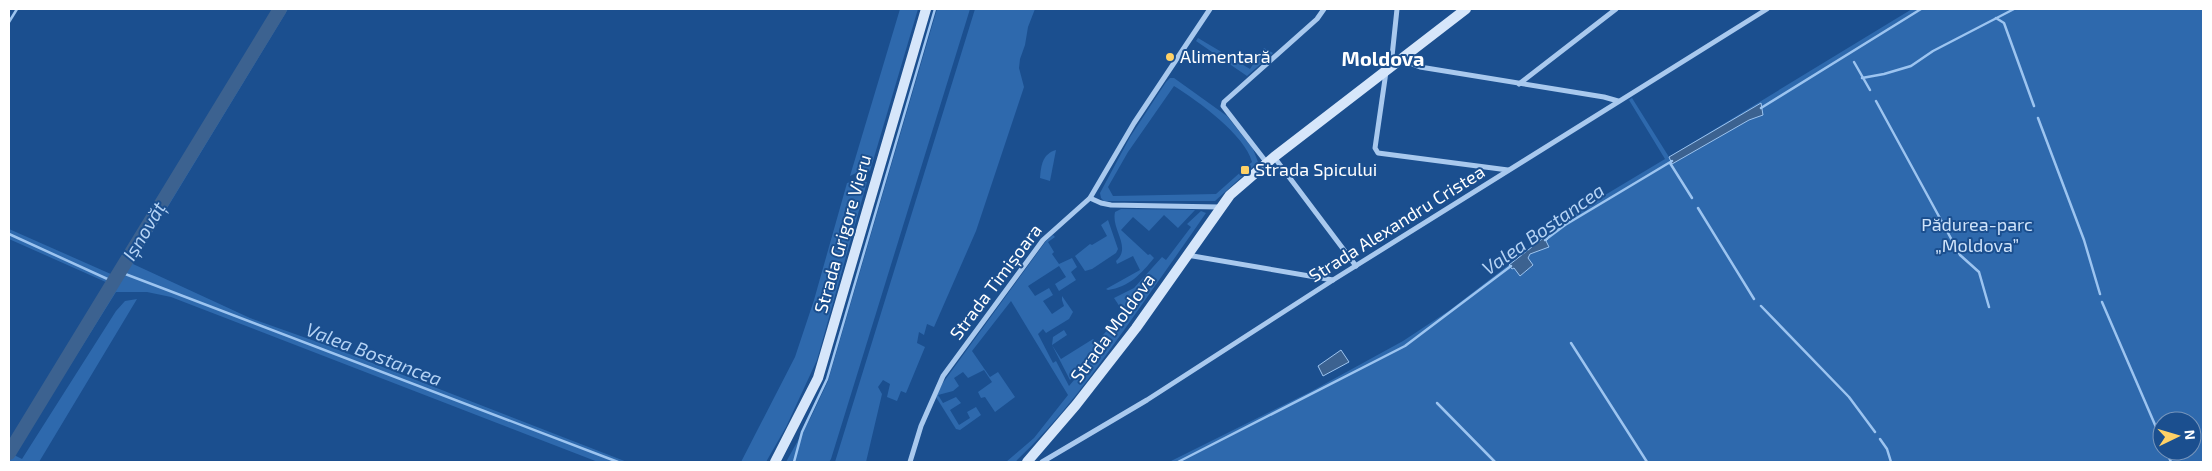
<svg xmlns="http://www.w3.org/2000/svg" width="2212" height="471" viewBox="0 0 2212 471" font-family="'Exo 2',sans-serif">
<rect width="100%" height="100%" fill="#1b4f8f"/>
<g fill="#2e69ad" fill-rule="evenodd">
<path d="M275,9H288L133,264L250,318L326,345L627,462H598L171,297L147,292H116L14,455L22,459L116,311L125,301L137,299L39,462H9V442L108,283L9,239V229L113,275Z"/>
<path d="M900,9H918L870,171H860L850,176Z"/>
<path d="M937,9H970L831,459L829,462H786L811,417L828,381Z"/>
<path d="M975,9H1035L1028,27L1025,45L1020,59L1019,68L1024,87L976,231L934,327L927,324L924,335L919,332L917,343L925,347L906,393L901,391L897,401L887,397L890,384L883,380L878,387L882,394L866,462H835Z"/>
<path d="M1912,9H2203V462H1169L1310,392L1403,341L1450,310L1580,210L1665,159L1629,100L1632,98L1669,157ZM2162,421H2192V451H2162Z"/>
<path d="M1198,38L1250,69L1264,48L1273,53L1247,76L1196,41Z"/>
<path d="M1170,78H1174L1227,116L1253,149L1258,162L1215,201H1104L1101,198L1100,193L1130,137L1166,82ZM1174,86C1198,101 1245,135 1252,162L1216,194L1113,196L1108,187L1128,152Z"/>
<path d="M1056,150L1050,181L1040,178C1041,166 1042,154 1056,150Z"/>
<path d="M859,180L867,182L817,360L786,427L766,462H741L795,357L814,300L847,183Z"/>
<path d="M1121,209L1195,210L1178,228L1164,215L1149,231L1133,217L1121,230L1148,255L1150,254L1154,258C1141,274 1129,287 1108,290L1106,289L1140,270L1133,256L1117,264L1116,261C1132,247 1111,230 1115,212Z"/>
<path d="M1201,211L1206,213C1180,251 1153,288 1127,326C1093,374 1058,422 1015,462H1006L1034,438L1068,395L1011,301L972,351L990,377L998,372L1015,397L995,412L985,397L981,398L978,392L992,382L984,370L968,378L963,372L954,378L959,386L953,391L938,395L943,403L956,397L961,403L950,410L959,425L970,418L967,412L976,407L981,415L960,430L956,429L936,397L942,384L1046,241L1053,235L1055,237L1048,242L1054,252L1052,254L1059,264L1072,258L1077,267L1071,272L1076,280L1059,291L1055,284L1066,277L1059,266L1028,286L1035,296L1049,288L1053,295L1043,301L1052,314L1064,306L1062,300V296L1073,312L1069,319L1046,333L1043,329L1038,334L1053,363L1056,361L1069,386L1101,348L1100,347L1070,380L1052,345L1053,337L1064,330L1067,335L1052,345L1061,359L1093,339L1097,342L1116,320L1126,316L1114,298L1134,288L1162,257L1166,260L1191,227L1187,224Z"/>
<path d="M1108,220L1118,249L1116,253L1092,269L1085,271L1075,256L1090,244L1092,245L1107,236L1101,225Z"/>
</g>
<g fill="#3c6290" stroke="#9cc4f0">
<path d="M1761,103L1763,115L1749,120L1672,164L1669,157Z"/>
<path d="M1546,236L1548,239L1546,241L1549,247L1530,254L1528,258L1533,265L1520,276L1514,268L1512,269L1509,265Z"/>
<path d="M1341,350L1349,362L1323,376L1318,366Z"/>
</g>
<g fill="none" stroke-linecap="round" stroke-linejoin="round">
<g stroke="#9cc4f0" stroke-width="2.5">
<path d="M1996,18L2004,23L2034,106"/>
<path d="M9,22L17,9"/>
<path d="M1854,62L1870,90"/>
<path d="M1862,78L1884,74L1911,66L1933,51L2014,9"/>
<path d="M1876,101L1960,255L1979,272L1989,307"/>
<path d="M1761,108L1921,9"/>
<path d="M2038,118L2084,240L2100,294"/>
<path d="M1670,163L1692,198"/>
<path d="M1698,208L1754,299"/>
<path d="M9,234L114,282"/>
<path d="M1545,240L1565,225L1672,161"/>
<path d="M120,272L618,462"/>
<path d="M2102,302L2162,441"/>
<path d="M1761,306L1849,397L1875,432"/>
<path d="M1571,343L1647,462"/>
<path d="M1437,403L1495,462"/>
<path d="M1880,439L1887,449L1891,462"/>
<path d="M2166,451L2171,462"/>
<path d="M794,462L802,432L827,379L935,9"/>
<path d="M1178,462L1405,346L1511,266"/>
</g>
<path stroke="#3c6290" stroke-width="14" d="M9,453L280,9"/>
<g stroke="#a9c9ee" stroke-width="5">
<path d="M1403,58L1412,64L1420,67L1604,97L1618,101"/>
<path d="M1391,66L1397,9"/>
<path d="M1386,72L1375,148L1378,153L1508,170"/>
<path d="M1519,84L1616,9"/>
<path d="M1274,157L1356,266"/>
<path d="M1267,163L1223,106L1224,102L1317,19L1324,9"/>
<path d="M1090,198L1101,203L1111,205L1219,207"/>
<path d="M1187,255L1333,280"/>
<path d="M910,462L921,426L943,376L1043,240L1090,198L1134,123L1210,9"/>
<path d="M1042,462L1147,400L1333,280L1767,9"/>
</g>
<g stroke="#d6e6fa" stroke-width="10">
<path d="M775,462L818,378L926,9"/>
<path d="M1027,462L1076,405L1136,328L1230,195L1274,157L1466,9"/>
</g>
</g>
<g fill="#ffd166" stroke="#1b4f8f" stroke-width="2">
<circle cx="1170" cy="57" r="5"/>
<rect x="1240" y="165" width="10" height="10" rx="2.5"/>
</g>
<g text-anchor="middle" stroke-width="4" stroke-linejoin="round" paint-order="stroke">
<g font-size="18" fill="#fff" stroke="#1b4f8f" text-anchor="start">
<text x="1180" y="63">Alimentară</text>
<text x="1255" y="176">Strada Spicului</text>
</g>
<g font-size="18" fill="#fff" stroke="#1b4f8f">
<text transform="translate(1397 224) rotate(-32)" y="6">Strada Alexandru Cristea</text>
<text transform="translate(843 234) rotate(-74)" y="6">Strada Grigore Vieru</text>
<text transform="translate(996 282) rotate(-53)" y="6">Strada Timișoara</text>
<text transform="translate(1113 328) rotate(-54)" y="6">Strada Moldova</text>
</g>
<g font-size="18" fill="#cfe3fa" stroke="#1b4f8f">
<text x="1977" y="231">Pădurea-parc<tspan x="1977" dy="21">„Moldova”</tspan></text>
</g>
<g font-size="19" font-style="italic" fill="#b5d3f5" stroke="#1b4f8f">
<text transform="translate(1543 229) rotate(-35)" y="7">Valea Bostancea</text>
<text transform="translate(144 231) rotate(-59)" y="7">Ișnovăț</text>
<text transform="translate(374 354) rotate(21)" y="7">Valea Bostancea</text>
</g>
<g font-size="20" font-weight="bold" fill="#fff" stroke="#1b4f8f">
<text x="1383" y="66">Moldova</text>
</g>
</g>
<rect width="2212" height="471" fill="none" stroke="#ffffff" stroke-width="20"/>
<g transform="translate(2177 436) rotate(85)"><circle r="24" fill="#1b4f8f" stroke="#7695bc"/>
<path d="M0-4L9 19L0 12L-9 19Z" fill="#ffd166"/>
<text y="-8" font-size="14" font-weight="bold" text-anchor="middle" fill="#ffffff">N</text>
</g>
</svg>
